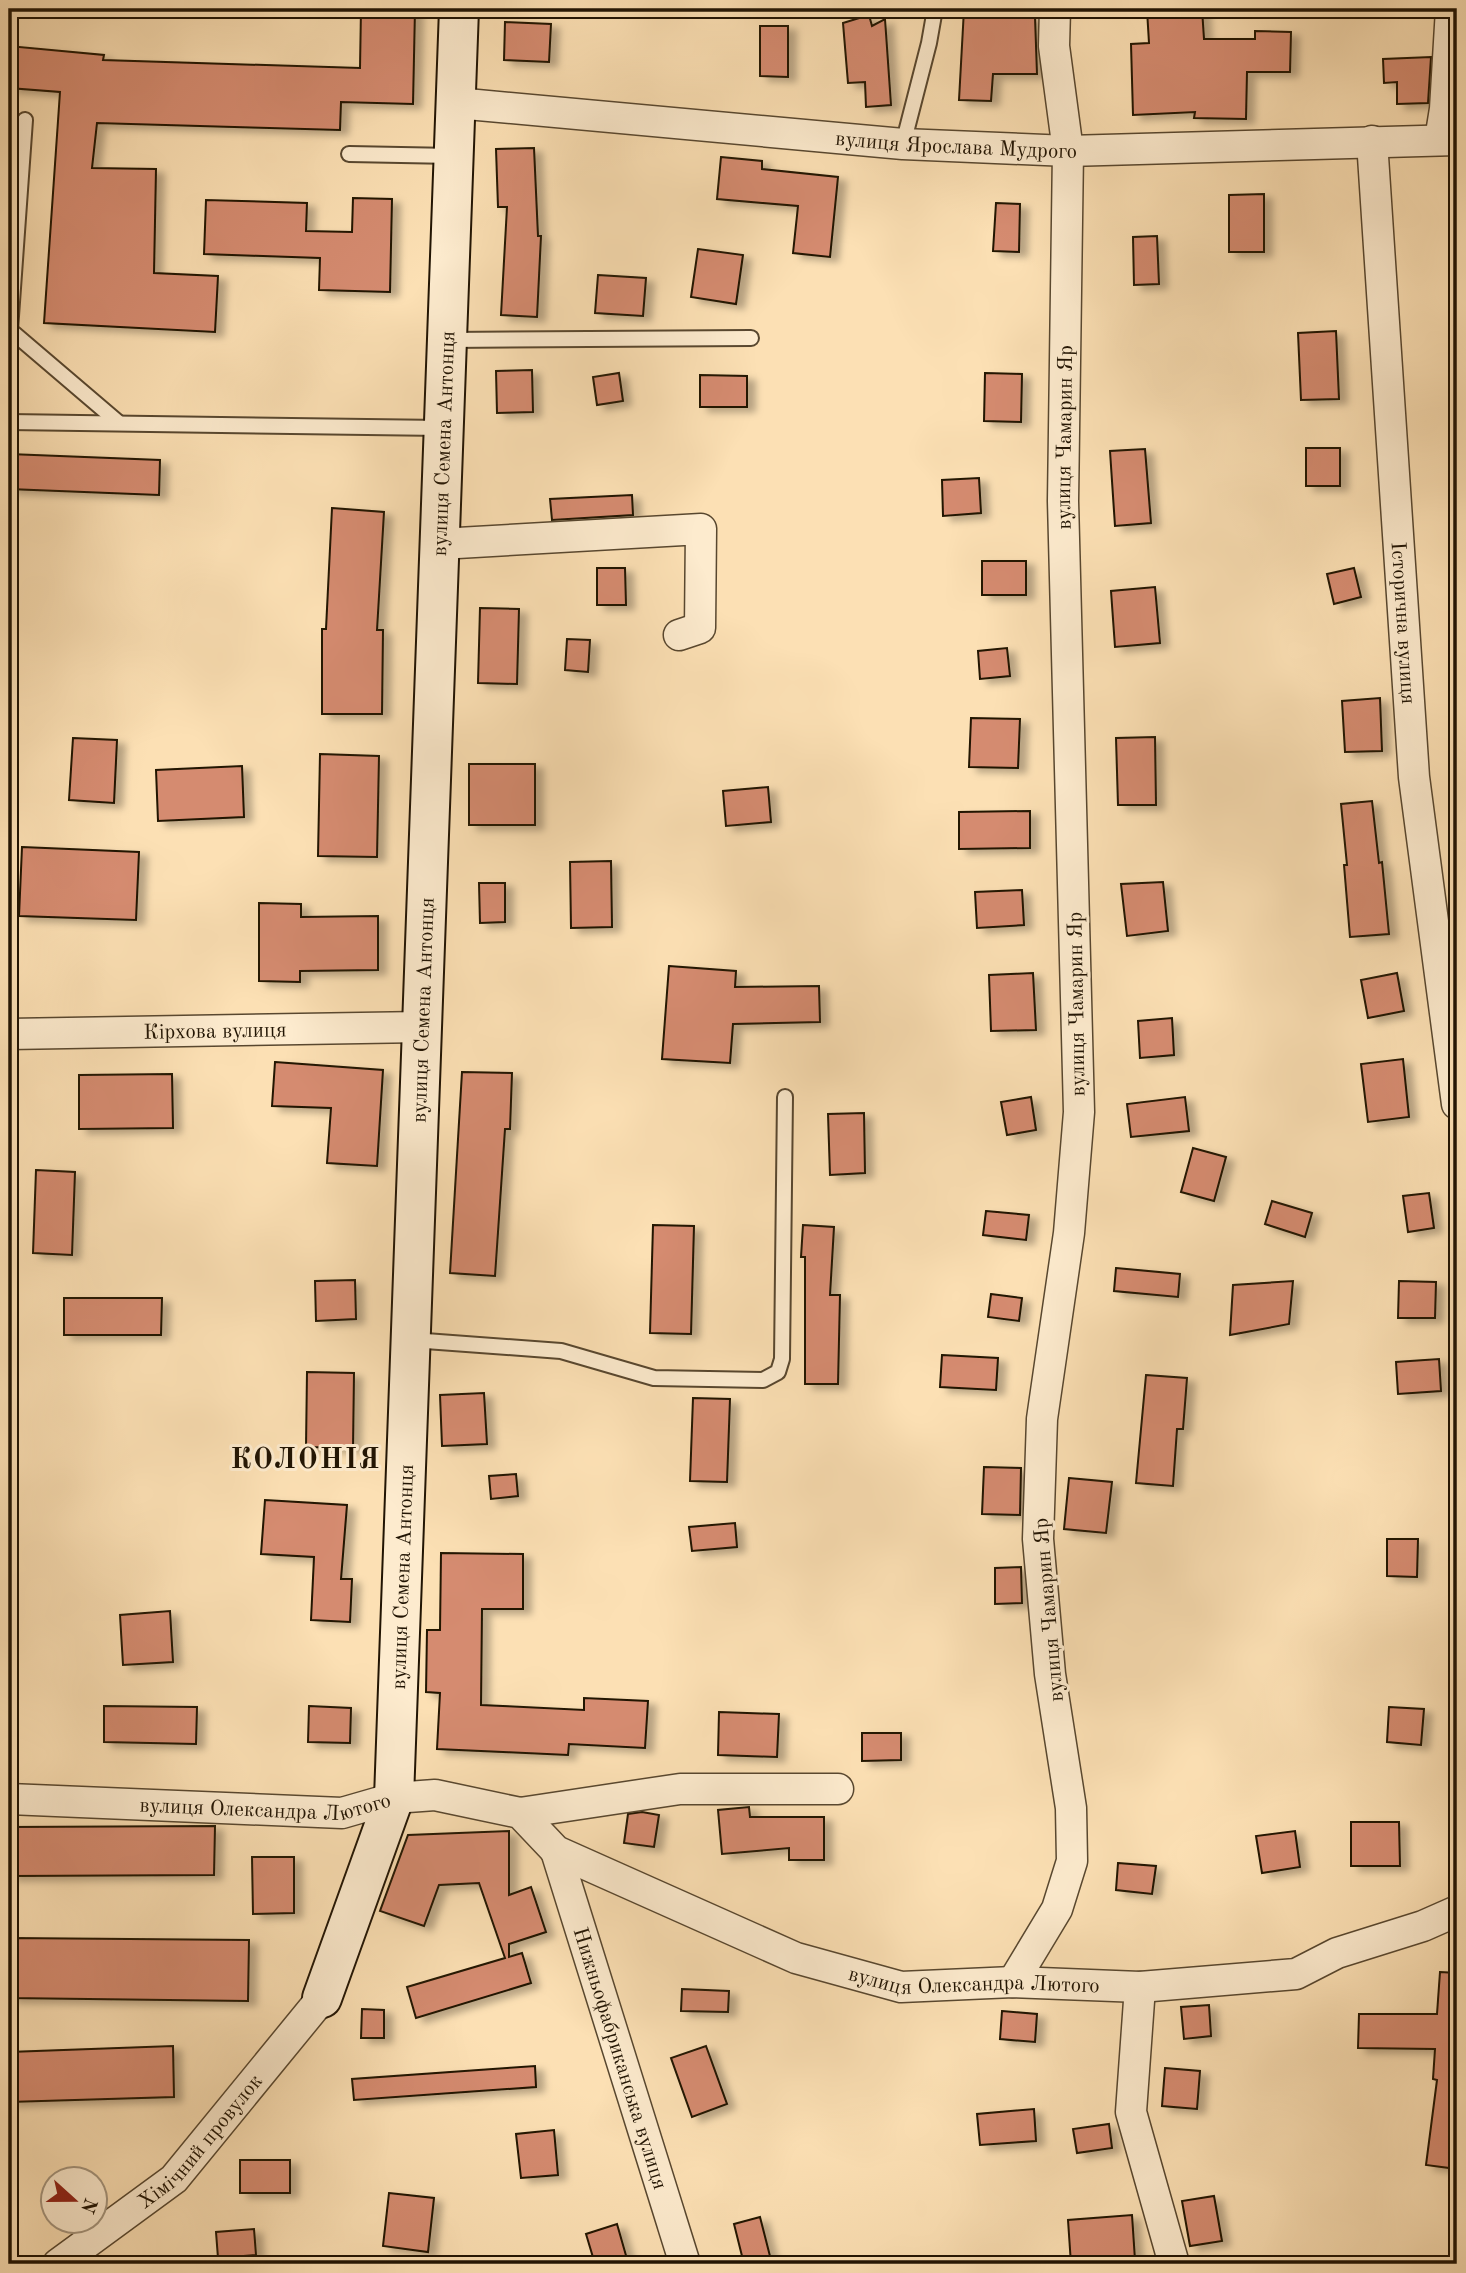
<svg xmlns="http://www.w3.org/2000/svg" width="1466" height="2273" viewBox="0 0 1466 2273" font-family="'Old Standard TT',serif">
<defs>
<filter id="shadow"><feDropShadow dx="8" dy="4.5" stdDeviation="3.5" flood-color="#0004"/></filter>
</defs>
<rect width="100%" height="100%" fill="#fce0b4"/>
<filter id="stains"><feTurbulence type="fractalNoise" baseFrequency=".00286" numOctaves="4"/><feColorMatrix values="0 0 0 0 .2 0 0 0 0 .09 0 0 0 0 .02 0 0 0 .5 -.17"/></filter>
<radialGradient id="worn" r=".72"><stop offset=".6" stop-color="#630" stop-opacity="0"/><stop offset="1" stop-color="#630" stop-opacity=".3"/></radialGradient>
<g fill="#d58b6f" stroke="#211403" stroke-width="2" filter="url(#shadow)">
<path d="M361,9H415L413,104L341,102L340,130L97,123L92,168L156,169L154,273L218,276L215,332L44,323L60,92L9,88V46L104,55L103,60L360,68Z"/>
<path d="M964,9L1035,17L1037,74H993L991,101L959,100Z"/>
<path d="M1202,9L1204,39H1255V31L1291,32L1290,72H1247L1246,119L1194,118L1195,112L1133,115L1131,44L1149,43L1147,10Z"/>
<path d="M869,15L872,26L885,19L891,105L866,107L865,82L848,83L843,23Z"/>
<path d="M505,22L551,24L549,62L504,60Z"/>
<path d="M760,26H788V77L760,76Z"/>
<path d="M1431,57L1428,103L1397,104V82L1384,83L1383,59Z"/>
<path d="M534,148L538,236H541L537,317L501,315L507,207H498L496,149Z"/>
<path d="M721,157L762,161V169L838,177L830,257L793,253L798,206L717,199Z"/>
<path d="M1264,194V252H1229V195Z"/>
<path d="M353,198L392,199L390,292L319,290L320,258L204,254L206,200L307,203L306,231L352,232Z"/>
<path d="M996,203L1020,204L1019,252L993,251Z"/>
<path d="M1157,236L1159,284L1134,285L1133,237Z"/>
<path d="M698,249L743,255L736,304L691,297Z"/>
<path d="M598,275L646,278L643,316L595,313Z"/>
<path d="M1336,331L1339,399L1301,400L1298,333Z"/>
<path d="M532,370L533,412L497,413L496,371Z"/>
<path d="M619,373L623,401L597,405L593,377Z"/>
<path d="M985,373L1022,374L1021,422L984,421Z"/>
<path d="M700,375L747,376V407H700Z"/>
<rect x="1306" y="448" width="34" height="38"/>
<path d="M1145,449L1151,523L1115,526L1110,451Z"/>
<path d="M9,454L160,460L159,495L9,489Z"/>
<path d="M979,478L981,513L943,516L942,480Z"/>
<path d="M632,495L633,515L552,520L550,499Z"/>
<path d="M332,508L384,512L377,630H383L382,714H322V629H326Z"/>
<rect x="982" y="561" width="44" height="34"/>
<path d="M597,568H625L626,605H597Z"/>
<path d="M1354,568L1361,597L1334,604L1327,574Z"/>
<path d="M1155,587L1160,643L1115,647L1111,591Z"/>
<path d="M480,608L519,609L517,684L478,683Z"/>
<path d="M567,639L590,640L588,672L565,670Z"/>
<path d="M1007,648L1010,676L980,679L978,651Z"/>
<path d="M1380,698L1382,751L1345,752L1342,701Z"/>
<path d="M971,718L1020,719L1018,768L969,767Z"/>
<path d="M1155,737L1156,805H1118L1116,738Z"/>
<path d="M73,738L117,740L114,803L69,800Z"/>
<path d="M320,754L379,756L377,857L318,856Z"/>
<rect x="469" y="764" width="66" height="61"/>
<path d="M242,766L244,817L158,821L156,770Z"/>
<path d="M768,787L771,822L726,826L723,791Z"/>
<path d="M1372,801L1379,863L1382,862L1389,934L1350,937L1344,865H1347L1341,804Z"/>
<path d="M1030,811V848L959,849V812Z"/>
<path d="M22,847L139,852L136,920L19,916Z"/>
<path d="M611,861L612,927L571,928L570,862Z"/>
<path d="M1163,882L1168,931L1127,936L1121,884Z"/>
<path d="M479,883H505V922L480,923Z"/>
<path d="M1022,890L1024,925L977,928L975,892Z"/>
<path d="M259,903L301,904V917L378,916V970L300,971V982L259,981Z"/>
<path d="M669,966L736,971L735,987L819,986L820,1022L733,1024L730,1063L662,1059Z"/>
<path d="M1033,973L1036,1030L991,1031L989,975Z"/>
<path d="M1397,973L1404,1011L1368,1018L1361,980Z"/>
<path d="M1172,1018L1174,1055L1140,1058L1138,1021Z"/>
<path d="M1403,1059L1409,1117L1368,1122L1361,1064Z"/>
<path d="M275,1062L383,1070L377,1166L327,1163L331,1108L272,1106Z"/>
<path d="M462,1072L512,1073L510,1129H505L495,1276L450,1273Z"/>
<path d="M172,1074L173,1128L79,1129V1075Z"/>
<path d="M1031,1097L1036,1130L1007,1135L1001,1102Z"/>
<path d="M1185,1097L1189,1131L1131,1137L1127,1104Z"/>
<path d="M864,1113L865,1173L830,1175L828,1114Z"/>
<path d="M1193,1148L1226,1157L1214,1201L1181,1192Z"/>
<path d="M36,1170L75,1172L72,1255L33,1253Z"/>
<path d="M1429,1193L1434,1228L1408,1232L1403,1196Z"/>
<path d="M1272,1201L1312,1213L1305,1237L1265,1224Z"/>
<path d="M986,1211L1029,1215L1026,1240L983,1235Z"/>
<path d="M653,1225L694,1226L691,1334L650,1333Z"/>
<path d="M803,1225L834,1227L830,1295H840L838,1384H805V1257H801Z"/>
<path d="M1116,1268L1180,1274L1178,1297L1114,1291Z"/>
<path d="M355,1280L356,1319L316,1321L315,1281Z"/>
<path d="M1293,1281L1289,1324L1230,1335L1233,1285Z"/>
<path d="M1399,1281L1436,1282L1435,1318H1398Z"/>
<path d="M991,1294L1022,1298L1019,1321L988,1317Z"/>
<path d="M64,1298H162L161,1335H64Z"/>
<path d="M942,1355L998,1358L996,1390L940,1387Z"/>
<path d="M1439,1359L1441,1391L1398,1394L1396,1362Z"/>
<path d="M307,1372L354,1373L353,1448L306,1447Z"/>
<path d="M1146,1375L1187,1378L1183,1429H1177L1173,1486L1136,1483Z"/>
<path d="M484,1393L487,1444L442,1446L440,1395Z"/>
<path d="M693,1398L730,1399L727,1482L690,1481Z"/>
<path d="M984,1467L1021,1468L1020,1515L982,1514Z"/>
<path d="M516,1474L518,1496L491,1499L489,1476Z"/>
<path d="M1069,1478L1112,1482L1106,1533L1064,1529Z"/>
<path d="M265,1500L347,1505L341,1579H352L350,1622L311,1620L314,1557L261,1554Z"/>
<path d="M735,1523L737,1547L692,1551L689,1527Z"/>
<path d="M1387,1539H1418L1417,1577L1387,1576Z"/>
<path d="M441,1553L523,1554V1609H482L481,1705L584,1710V1698L648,1701L645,1748L569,1744L568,1755L437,1749L440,1693L426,1692L427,1630H440Z"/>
<path d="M1021,1567L1022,1603L995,1604V1568Z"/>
<path d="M170,1611L173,1662L123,1665L120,1615Z"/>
<path d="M104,1706L197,1707L196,1744L104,1742Z"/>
<path d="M309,1706L351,1708L350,1743L308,1742Z"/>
<path d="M1389,1707L1424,1709L1421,1745L1387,1742Z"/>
<path d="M719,1712L779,1714L777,1757L718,1755Z"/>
<path d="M862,1733H901V1760L862,1761Z"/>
<path d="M749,1807L750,1817H824V1860H789V1848L722,1854L718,1810Z"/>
<path d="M642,1812L659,1815L654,1847L624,1843L628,1814Z"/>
<path d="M1351,1822H1399L1400,1866H1351Z"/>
<path d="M215,1826L214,1875L9,1876V1827Z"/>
<path d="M509,1831V1895L531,1887L546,1932L509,1944V1957L522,1953L531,1983L416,2018L407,1987L505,1958L479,1883L439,1885L424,1926L380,1911L408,1835Z"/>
<path d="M1295,1831L1300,1867L1262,1873L1256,1836Z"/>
<path d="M252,1857H294V1913L253,1914Z"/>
<path d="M1118,1863L1156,1866L1152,1894L1116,1890Z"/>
<path d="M9,1938L249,1940L248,2001L9,1998Z"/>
<path d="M1440,1972L1457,1973V2169L1426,2165L1437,2080L1433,2079L1435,2049L1358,2048L1359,2014H1437Z"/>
<path d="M682,1989L729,1991L728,2012L681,2011Z"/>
<path d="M1209,2005L1211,2036L1184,2039L1181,2007Z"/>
<path d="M362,2009L384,2010V2038H361Z"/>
<path d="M1002,2011L1037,2014L1035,2042L1000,2039Z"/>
<path d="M173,2046L174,2097L9,2102V2052Z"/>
<path d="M706,2046L727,2104L692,2117L671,2058Z"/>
<path d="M535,2066L536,2087L354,2100L352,2079Z"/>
<path d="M1165,2068L1200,2071L1197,2109L1162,2106Z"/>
<path d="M1034,2109L1036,2141L980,2145L977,2114Z"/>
<path d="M1109,2124L1112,2148L1077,2153L1073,2129Z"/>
<path d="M554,2130L558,2175L521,2178L516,2134Z"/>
<rect x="240" y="2160" width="50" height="33"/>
<path d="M389,2193L434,2198L428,2252L383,2246Z"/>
<path d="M1214,2196L1222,2241L1190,2246L1182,2201Z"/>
<path d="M1132,2215L1135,2260L1071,2264L1068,2220Z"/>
<path d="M760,2217L772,2264H744L734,2224Z"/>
<path d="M617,2224L627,2259L610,2264H595L586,2234Z"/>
<path d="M254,2229L256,2255L218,2258L216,2232Z"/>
</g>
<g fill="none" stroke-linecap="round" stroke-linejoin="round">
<defs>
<g id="lane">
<path d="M25,120L10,330L119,423"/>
<path d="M903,144L929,43L935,9"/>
<path d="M349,154L453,156"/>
<path d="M448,340L751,338"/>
<path d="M9,422L442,428"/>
<path d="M412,1340L561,1351L654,1378L763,1380L778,1372L782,1359L785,1097"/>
</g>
<g id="street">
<path id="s1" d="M456,103L903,144L1068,151L1457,140"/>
<path d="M1440,140L1445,109L1451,9"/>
<path id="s2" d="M1372,141L1414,777L1457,1104"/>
<path d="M440,544L701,529L700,628L679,635"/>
<path id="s3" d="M9,1034L422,1027"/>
<path id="s4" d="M9,1799L342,1813L394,1798L435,1795L520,1813L556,1851L796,1958L901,1987L1013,1982L1140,1987L1296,1974L1337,1953L1423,1926L1457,1911"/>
<path d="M520,1813L680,1789H838"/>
<path id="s5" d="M556,1851L685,2264"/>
<path id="s6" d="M1013,1982L1057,1909L1072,1861L1071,1808L1050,1674L1038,1539L1042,1419L1069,1233L1079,1112L1063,501L1068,151L1054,46L1055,9"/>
<path d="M1140,1987L1131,2112L1174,2264"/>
<path id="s7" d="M58,2264L174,2179L322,1998"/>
</g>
<g id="secondary">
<path id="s8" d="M322,1998L394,1798L459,9"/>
</g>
</defs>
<use href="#lane" stroke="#58472f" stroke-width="18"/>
<use href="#street" stroke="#58472f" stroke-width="33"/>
<use href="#secondary" stroke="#211403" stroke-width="42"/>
<use href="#lane" stroke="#fdebce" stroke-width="14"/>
<use href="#street" stroke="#fdebce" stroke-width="30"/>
<use href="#secondary" stroke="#fdebce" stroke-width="38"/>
</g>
<g text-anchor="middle" stroke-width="6" stroke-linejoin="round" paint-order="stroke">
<g font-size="21" fill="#211403" stroke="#fdebce">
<text dy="7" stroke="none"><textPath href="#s1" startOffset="502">вулиця Ярослава Мудрого</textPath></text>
<text dy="7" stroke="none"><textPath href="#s6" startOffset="1564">вулиця Чамарин Яр</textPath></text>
<text dy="7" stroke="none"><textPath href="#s8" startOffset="1568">вулиця Семена Антонця</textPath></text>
<text dy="7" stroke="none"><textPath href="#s2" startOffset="483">Історична вулиця</textPath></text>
<text transform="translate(1076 1004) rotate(-91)" y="7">вулиця Чамарин Яр</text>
<text dy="7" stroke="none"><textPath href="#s8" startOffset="1001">вулиця Семена Антонця</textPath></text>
<text dy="7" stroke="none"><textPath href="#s3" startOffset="206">Кірхова вулиця</textPath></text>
<text dy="7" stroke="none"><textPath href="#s8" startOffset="434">вулиця Семена Антонця</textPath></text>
<text transform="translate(1048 1610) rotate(-95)" y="7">вулиця Чамарин Яр</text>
<text dy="7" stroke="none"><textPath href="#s4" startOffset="257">вулиця Олександра Лютого</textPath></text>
<text dy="7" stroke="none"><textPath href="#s4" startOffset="1012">вулиця Олександра Лютого</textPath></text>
<text dy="7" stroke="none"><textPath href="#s5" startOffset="217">Нижньофабриканська вулиця</textPath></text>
<text dy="7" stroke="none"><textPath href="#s7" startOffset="189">Хімічний провулок</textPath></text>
</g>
<g font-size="28" font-weight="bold" letter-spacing="2" fill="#211403" stroke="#fdebce">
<text x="306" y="1468">КОЛОНІЯ</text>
</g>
</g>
<rect width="1466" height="2273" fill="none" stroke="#fce0b4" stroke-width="35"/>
<rect x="10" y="10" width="1445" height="2252" fill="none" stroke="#211403" stroke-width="3.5"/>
<rect x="18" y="18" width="1431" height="2238" fill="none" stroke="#211403" stroke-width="2"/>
<g transform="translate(74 2200) rotate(111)"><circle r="33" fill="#fdebce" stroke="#a5957d" stroke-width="2"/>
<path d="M0-5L12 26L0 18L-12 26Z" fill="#8f2418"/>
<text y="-10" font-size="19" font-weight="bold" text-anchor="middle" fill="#211403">N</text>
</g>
<rect width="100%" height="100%" filter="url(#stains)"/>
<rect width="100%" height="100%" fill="url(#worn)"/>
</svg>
